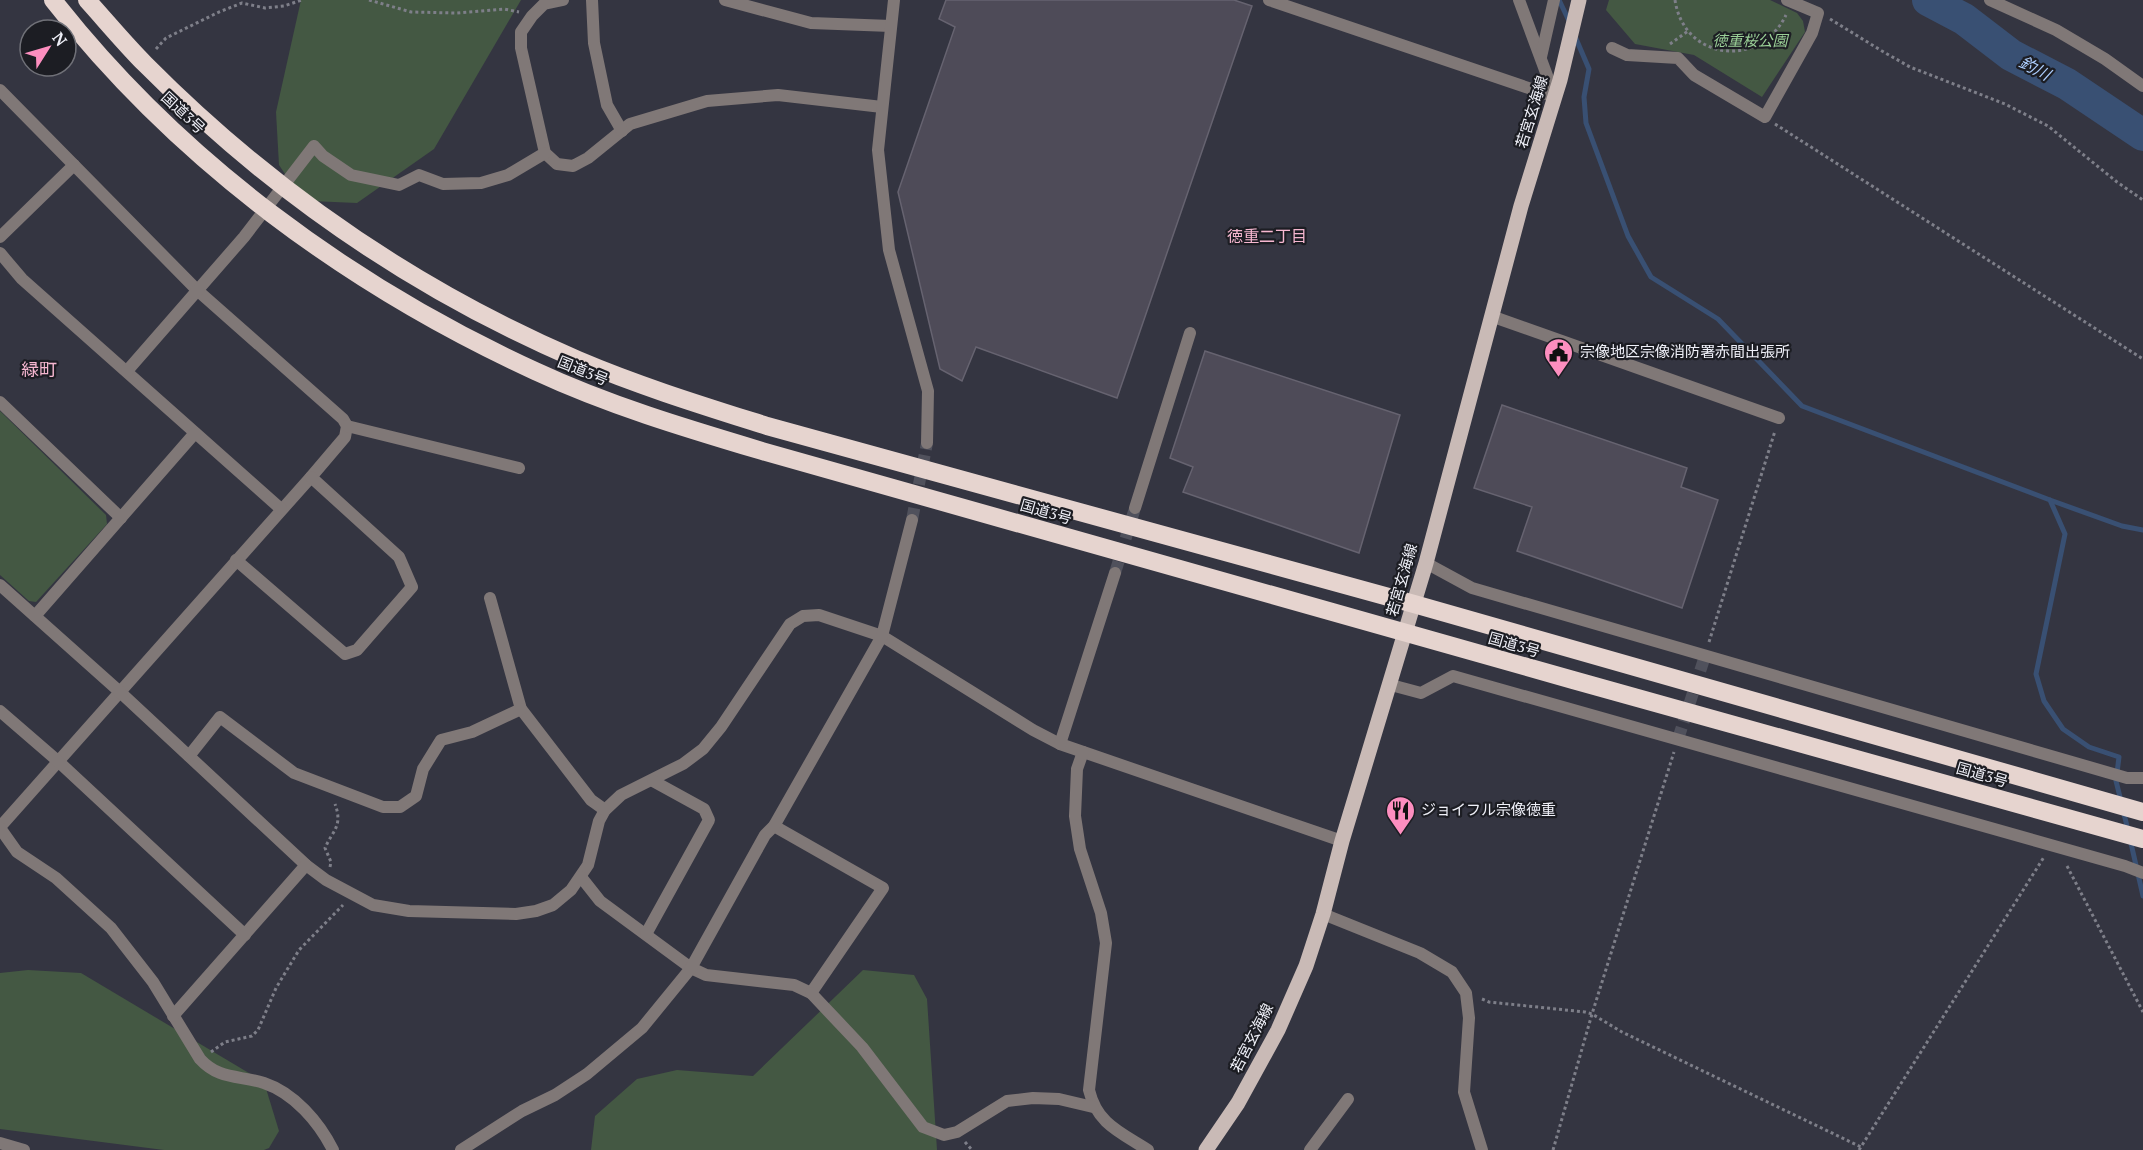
<svg xmlns="http://www.w3.org/2000/svg" width="2143" height="1150" viewBox="0 0 2143 1150" font-family="'PT Serif','Noto Sans JP',serif">
<rect width="100%" height="100%" fill="#343541"/>
<g fill="#445843">
<path d="M301,0H521L434,149L357,203L311,201L295,189L279,165L276,112Z"/>
<path d="M1609,0H1770L1797,13L1803,21L1805,32L1762,97L1694,55L1635,44L1606,10Z"/>
<path d="M0,411L106,515L107,524L36,602L29,601L0,575Z"/>
<path d="M28,970L81,973L264,1082L279,1131L269,1148L264,1150H164L0,1129V973Z"/>
<path d="M863,970L914,975L927,999L937,1150H591L595,1116L637,1079L677,1070L753,1076Z"/>
</g>
<g fill="none" stroke-linecap="round" stroke-linejoin="round">
<g stroke="#395073" stroke-width="5">
<path d="M1559,0L1570,23"/>
<path d="M1574,34L1589,69L1584,97L1586,123L1628,236L1651,277L1718,319L1802,406L2050,500L2122,526L2143,530"/>
<path d="M2050,500L2065,534L2036,674L2044,701L2063,729L2089,747L2119,757L2116,781L2121,801"/>
<path d="M2123,810L2128,830"/>
<path d="M2130,839L2143,896"/>
</g>
<path stroke="#395073" stroke-width="32" d="M1928,0L1964,19L2011,55L2067,84L2143,135"/>
</g>
<g fill="#4e4b58" stroke="#666370" stroke-width="1.5">
<path d="M946,0H1234L1252,6L1117,398L976,347L962,381L940,369L898,192L955,27L939,19Z"/>
<path d="M1205,351L1400,415L1359,553L1183,492L1193,467L1170,458Z"/>
<path d="M1502,405L1687,468L1681,487L1718,500L1682,608L1517,551L1532,507L1474,488Z"/>
</g>
<g fill="none" stroke-linecap="round" stroke-linejoin="round">
<g stroke="#50515c" stroke-width="12" stroke-dasharray="12 6" stroke-linecap="butt">
<path d="M912,520L927,443"/>
<path d="M1115,573L1135,508"/>
<path d="M1678,739L1705,656"/>
</g>
<g stroke="#7e7f89" stroke-width="3" stroke-dasharray="3 3" stroke-linecap="butt">
<path d="M369,0L411,12L456,13L504,9L519,12"/>
<path d="M1675,0C1684,61 1760,69 1786,15"/>
<path d="M1830,19L1882,51L1910,67L2005,104L2048,126L2117,182L2143,200"/>
<path d="M1670,44L1688,31"/>
<path d="M156,49L166,38L219,12L242,3L265,8L284,6L302,0"/>
<path d="M1775,124L2143,359"/>
<path d="M1709,642L1775,431"/>
<path d="M2067,866L2143,1012"/>
<path d="M330,867L331,862L325,848C333,830 343,826 335,804"/>
<path d="M1482,999L1489,1002L1585,1012L1592,1014L1622,1032L1861,1147"/>
<path d="M211,1052L225,1042L252,1036L258,1030L276,988L299,950L343,905"/>
<path d="M965,1142L972,1150"/>
<path d="M1553,1150L1592,1014L1674,752"/>
<path d="M1859,1150L2044,857"/>
</g>
<g stroke="#807877" stroke-width="12">
<path d="M563,0L544,4L532,16L521,32V48L545,153L557,164L573,166L588,158L630,124L707,101L778,95L882,107"/>
<path d="M592,0L594,43L607,105L622,131"/>
<path d="M725,0L811,23L891,26"/>
<path d="M894,0L878,150L889,250L928,391L927,443"/>
<path d="M1269,0L1555,97"/>
<path d="M1519,0L1555,97"/>
<path d="M1990,0L2056,30L2105,59L2143,86"/>
<path d="M1612,48L1627,55L1678,58L1694,75L1765,117L1812,33L1818,13L1787,0"/>
<path d="M1541,57L1554,0"/>
<path d="M0,90L197,290L343,419L347,426L345,437L311,477L0,827"/>
<path d="M0,237L74,165"/>
<path d="M0,253L22,279L281,509"/>
<path d="M1491,316L1779,418"/>
<path d="M127,371L244,237L314,146L323,156L351,175L399,185L419,175L443,184L481,183L508,175L545,153"/>
<path d="M0,402L121,518"/>
<path d="M347,426L519,468"/>
<path d="M1135,508L1190,333"/>
<path d="M236,560L345,654L357,650L412,587L399,557L311,477"/>
<path d="M1426,563L1472,588L2127,778H2143"/>
<path d="M0,585L120,692L306,865L326,880L373,905L409,911L516,914L536,911L553,905L571,890L588,865L599,821L605,810L621,795L683,764L703,749L721,727L790,624L803,616L819,615L882,636L1033,730L1060,744L1342,841"/>
<path d="M490,598L521,709L591,800L605,810"/>
<path d="M35,616L195,433"/>
<path d="M1391,685L1421,693L1453,676L2125,866L2143,873"/>
<path d="M0,711L59,762L245,935"/>
<path d="M1060,744L1115,573"/>
<path d="M1083,752L1077,769L1075,816L1080,849L1101,913L1106,943L1089,1090C1097,1124 1120,1132 1148,1150"/>
<path d="M189,756L220,717L294,773L383,807H400L416,796L423,769L441,740L472,732L521,709"/>
<path d="M0,828L17,852L56,878L111,928L153,982L200,1059C219,1080 239,1075 264,1083C294,1093 319,1122 333,1150"/>
<path d="M581,877L600,901L691,968L706,975L794,985L811,993L883,888L774,826"/>
<path d="M1323,914L1420,953L1452,972L1466,993L1469,1018L1464,1092L1482,1150"/>
<path d="M646,934L709,820L704,809L653,781"/>
<path d="M811,993L862,1047L923,1127L944,1135L957,1132L1007,1101L1033,1098L1059,1099L1093,1107"/>
<path d="M173,1016L306,865"/>
<path d="M0,1143L24,1150"/>
<path d="M461,1150L522,1111L555,1095L587,1074L642,1028L691,968L765,835L774,826L882,636L912,520"/>
<path d="M1310,1150L1348,1099"/>
</g>
<path stroke="#c9bab6" stroke-width="15" d="M1206,1150L1238,1103L1278,1030L1306,966L1323,914L1342,841L1426,563L1521,206L1560,80L1579,0"/>
<g stroke="#e6d4cf" stroke-width="18">
<path d="M53,0C179,161 350,286 535,371C608,405 685,428 762,451L1573,680L2143,839"/>
<path d="M87,0C106,21 125,44 145,64C270,190 415,290 578,360C639,386 704,406 767,426L1414,604L2143,812"/>
</g>
</g>
<defs>
<symbol id="civic-pin" viewBox="-11 -11 22 30"><path d="M0 17L-7.5 6A9.5 9.5 0 1 1 7.5 6Z" fill="#fd8ebf" stroke="#1c1d23"/><path d="M-.6-6.5H3V-4.5H.6V-3L4-1V1h2V6H-6V1h2V-1L-.6-3ZM-1.2 2.5V6h2.4V2.5Z" fill="#111"/></symbol>
<symbol id="restaurant-pin" viewBox="-11 -11 22 30"><path d="M0 17L-7.5 6A9.5 9.5 0 1 1 7.5 6Z" fill="#fd8ebf" stroke="#1c1d23"/><path d="M-5-6h1v4h1v-4h1v4h1v-4h1v5L-1.5 .5V6h-2V.5L-5-1ZM5-6V6H3V1.5H1.5Q1.5-4 5-6Z" fill="#111"/></symbol>
</defs>
<g fill-rule="evenodd">
<use href="#civic-pin" x="1542" y="336" width="33" height="45"/>
<use href="#restaurant-pin" x="1384" y="794" width="33" height="45"/>
</g>
<g text-anchor="middle" stroke-width="4.5" stroke-linejoin="round" paint-order="stroke">
<g font-size="15" font-style="italic" fill="#9acf97" stroke="#1c1d23">
<text x="1750" y="46">徳重桜公園</text>
</g>
<g font-size="15" fill="#eff0f8" stroke="#1c1d23">
<text transform="translate(1532 112) rotate(-73)" y="5">若宮玄海線</text>
<text transform="translate(183 113) rotate(43)" y="5">国道3号</text>
<text transform="translate(583 371) rotate(22)" y="5">国道3号</text>
<text transform="translate(1046 512) rotate(16)" y="5">国道3号</text>
<text transform="translate(1402 580) rotate(-74)" y="5">若宮玄海線</text>
<text transform="translate(1514 645) rotate(16)" y="5">国道3号</text>
<text transform="translate(1982 775) rotate(16)" y="5">国道3号</text>
<text transform="translate(1252 1038) rotate(-63)" y="5">若宮玄海線</text>
</g>
<g font-size="15" fill="#eff0f8" stroke="#1c1d23" text-anchor="start">
<text x="1580" y="357">宗像地区宗像消防署赤間出張所</text>
<text x="1421" y="815">ジョイフル宗像徳重</text>
</g>
<g font-size="16" font-style="italic" fill="#adcefe" stroke="#1c1d23">
<text transform="translate(2035 68) rotate(28)" y="6">釣川</text>
</g>
<g font-size="16" fill="#f6b7d0" stroke="#1c1d23">
<text x="1267" y="242">徳重二丁目</text>
</g>
<g font-size="18" fill="#f6b7d0" stroke="#1c1d23">
<text x="39" y="376">緑町</text>
</g>
</g>
<g transform="translate(48 48) rotate(53)"><circle r="28" fill="#1c1d23" stroke="#707178" stroke-width="1.5"/>
<path d="M0-4.5L10 22L0 15L-10 22Z" fill="#fd8ebf"/>
<text y="-9" font-size="16" font-weight="bold" text-anchor="middle" fill="#eff0f8">N</text>
</g>
</svg>
